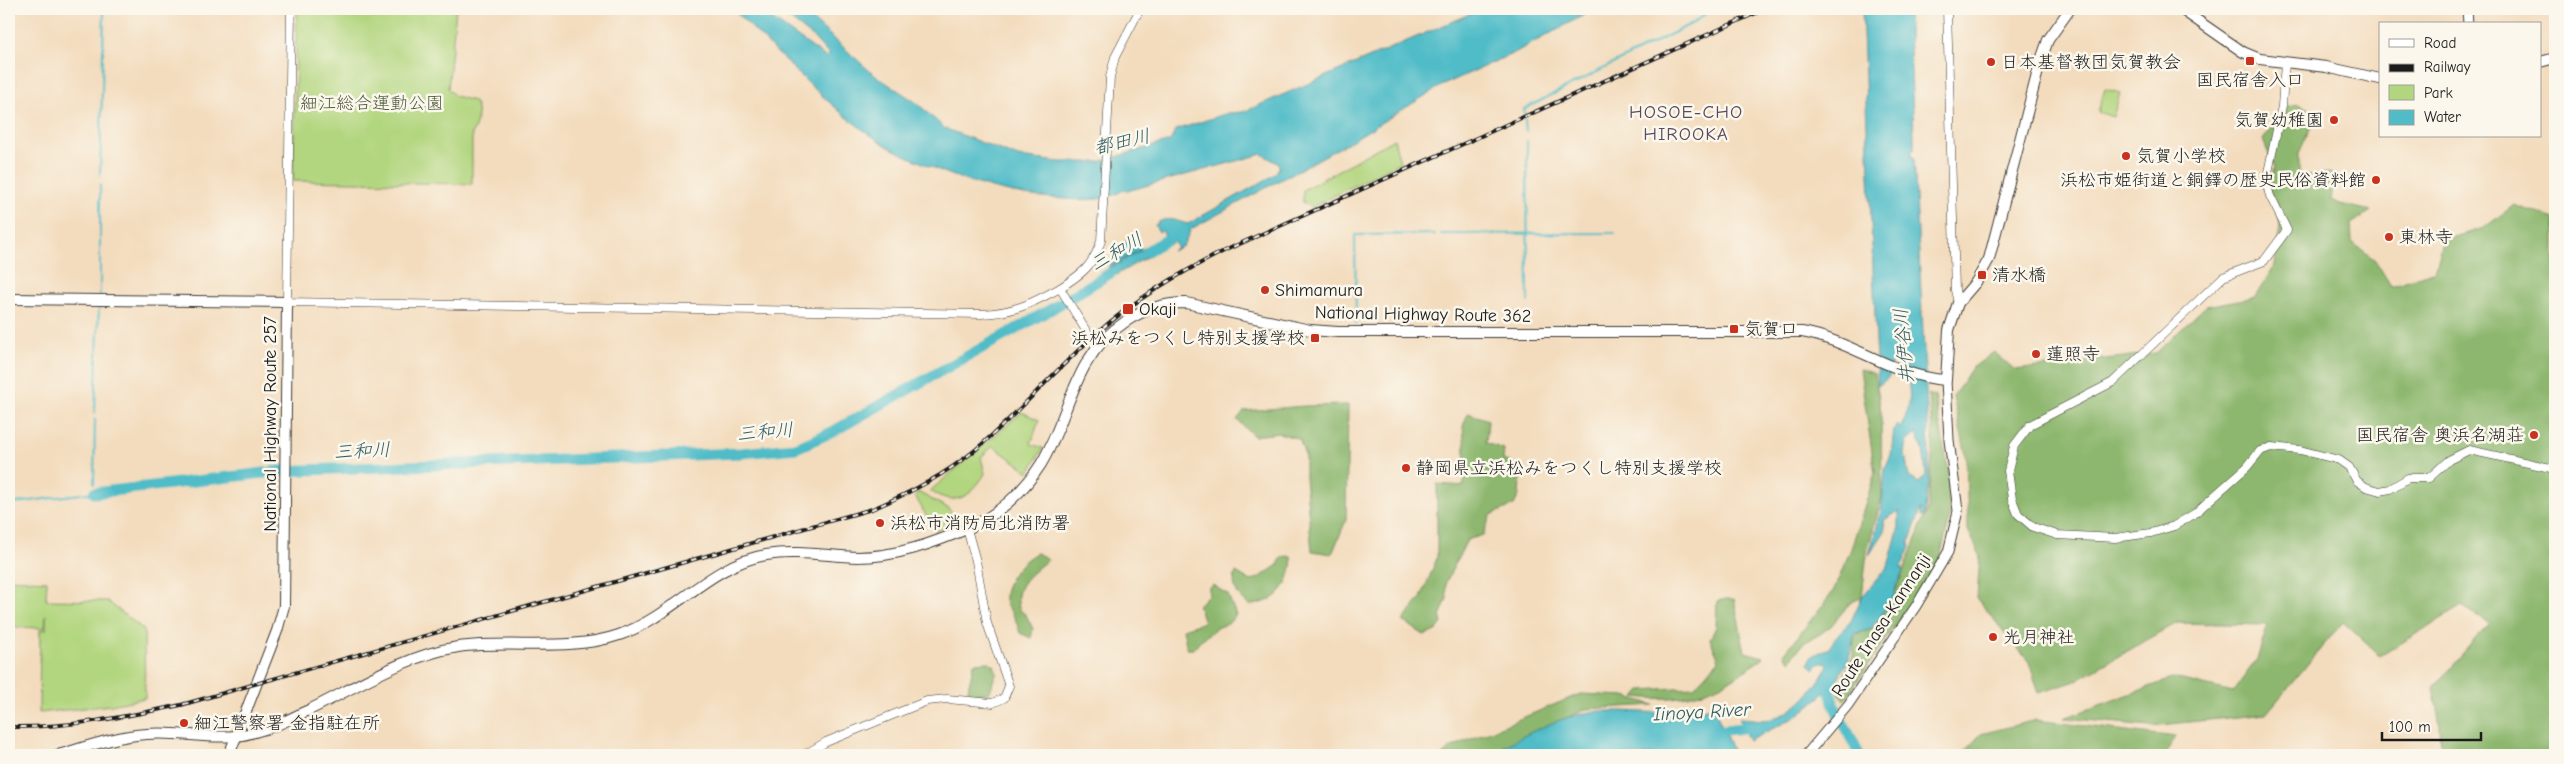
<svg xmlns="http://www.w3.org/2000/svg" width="2564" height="764" viewBox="0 0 2564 764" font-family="'Comic Neue','Klee One',sans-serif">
<rect width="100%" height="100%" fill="#fbf7ec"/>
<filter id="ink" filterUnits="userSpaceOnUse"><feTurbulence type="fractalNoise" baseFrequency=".02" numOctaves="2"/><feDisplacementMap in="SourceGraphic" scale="10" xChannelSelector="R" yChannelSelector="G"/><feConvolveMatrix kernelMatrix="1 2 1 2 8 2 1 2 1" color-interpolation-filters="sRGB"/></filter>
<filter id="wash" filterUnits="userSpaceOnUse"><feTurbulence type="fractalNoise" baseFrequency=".0096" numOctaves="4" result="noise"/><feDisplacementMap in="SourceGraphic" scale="20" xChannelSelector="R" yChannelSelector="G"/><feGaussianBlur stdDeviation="1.12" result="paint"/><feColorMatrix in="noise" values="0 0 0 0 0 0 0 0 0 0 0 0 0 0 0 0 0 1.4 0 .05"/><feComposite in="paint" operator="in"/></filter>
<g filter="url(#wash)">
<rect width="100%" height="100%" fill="#f3dcbd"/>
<g fill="#b2d67f" stroke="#67794e">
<path d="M297,9H456L448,89L455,96L473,101C480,108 478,125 472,133V184L293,181Z"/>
<path d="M2105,89L2120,93L2113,117L2098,112Z"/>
<path d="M1394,139L1400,162L1312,207L1303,203V190Z"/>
<path d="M1022,412L1039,420L1031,444L1043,448L1029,472L993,446L981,457L985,474C969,498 957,507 930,491Z"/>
<path d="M918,492L949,509L960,521L935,531L915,496Z"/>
<path d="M9,579L47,581L46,600L107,601L144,630L145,698L111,705L39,713L40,630H46V615L45,628L9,627Z"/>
</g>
<g fill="#8db76e" stroke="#546a45">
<path d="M2298,104L2311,110L2314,120L2299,153V176L2329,173L2335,175L2331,200L2340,204L2371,211L2351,224L2352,242L2375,260L2391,286L2435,271L2444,240L2484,228L2514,205L2555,219V755H2423L2441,750L2440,726L2433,688L2489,623L2462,606L2380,656L2343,622L2266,714L2151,726L2064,718L2174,678L2233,692L2257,659L2268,625L2177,623L2073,682L2039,693L2029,662L1977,599L1980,555L1968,530L1966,455L1953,397L1971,369L1994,352L2015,370L2156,353L2206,306L2255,297L2275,265L2280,226L2277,205L2269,190L2274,167L2263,140L2283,109Z"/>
<path d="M1860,369L1875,374L1881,412L1882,497L1867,551L1862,597L1850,603L1831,626L1820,634L1802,644L1790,661L1784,654L1833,592L1851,549L1875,473Z"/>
<path d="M1929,394L1935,397L1950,480L1949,521L1940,558L1845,700L1838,694L1842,679L1853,657L1854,635L1875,627L1894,595L1928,508L1933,444Z"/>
<path d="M1348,405L1346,520L1332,554L1312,551L1305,477V455L1299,439L1279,433L1254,436L1237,420L1244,411L1305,406Z"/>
<path d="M1468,413L1488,420L1486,443L1504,449L1503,460L1521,466L1519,495L1514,505L1491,515L1483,535L1467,540L1446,582L1447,599L1440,616L1442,623L1436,631L1424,635L1403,621L1421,598L1437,558V484L1464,486L1465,450L1463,426Z"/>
<path d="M1037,553L1048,559C1032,574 1011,585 1020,610L1026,615L1033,629L1031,638L1020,633C1018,627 1016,620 1013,615C1011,611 1008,608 1006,605C1000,585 1021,560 1037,553Z"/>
<path d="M1286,556L1292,557C1291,585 1277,604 1249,605C1237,596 1231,587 1236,572L1251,581L1262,576L1279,564L1280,559Z"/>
<path d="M1213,585L1228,595L1236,615L1228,624L1218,627L1201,640L1194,649H1187L1183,629L1204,622L1198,605L1209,594V587Z"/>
<path d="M1726,599H1734L1745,652L1764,657C1721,690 1690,703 1635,697L1641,690L1694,687L1719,660L1710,639L1716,627L1717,601Z"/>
<path d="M989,662L994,665L997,673C992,680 993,686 989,693L971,695L968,689L974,663Z"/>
<path d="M1580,694L1625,696L1654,705L1586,709L1512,743L1492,755H1442L1452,747Z"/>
<path d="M2036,720L2176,737L2164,755H1961L1981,734Z"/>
</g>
<g fill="#4fbcc8" stroke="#366c72" fill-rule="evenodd">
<path d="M729,9H758L827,58L829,55L814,38L777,9H801L873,74L917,103L944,128L1018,157L1060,162H1099L1170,141L1176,130L1228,113L1243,112L1481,9H1595L1516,52L1441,86L1346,144L1191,229L1183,246L1172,251L1177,247L1174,242L1168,245L1163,231L1159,232L1155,225C1165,215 1176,221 1188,224L1274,175L1279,168V164L1262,154L1127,191L1123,190C1105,203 1075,200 1053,198C1005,195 962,181 918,161C908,156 897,152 887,146C829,110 783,56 733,10Z"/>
<path d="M1862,9H1908L1914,135V150H1912L1911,156L1914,157L1929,448V481L1924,517H1922L1921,509L1909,543L1910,547L1901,568L1903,572L1897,583L1893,599L1870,630L1855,633L1848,662L1842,670L1833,691H1827L1797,716L1749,741L1739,718C1749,718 1762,721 1771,719C1796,713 1818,686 1828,665L1825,662L1818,664L1814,669L1809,663L1812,656L1829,648L1839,633L1851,621L1862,597L1888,566L1899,527V511L1884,520L1885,531L1869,555L1881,512L1885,470L1891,455L1894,429L1897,425L1900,429C1917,396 1907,384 1902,351H1895L1889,377L1878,386ZM1916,434L1923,449L1926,475L1919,483L1909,477L1905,454L1907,441Z"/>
<path d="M1134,236L1141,249L1108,268L1121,245Z"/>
<path d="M1158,240L1162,248L1104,282L1093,284L1103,277L1107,270Z"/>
<path d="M1713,706L1732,749L1714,755H1491C1519,736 1570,711 1604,711C1642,710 1677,718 1713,706Z"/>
</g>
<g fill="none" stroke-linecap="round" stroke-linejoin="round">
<g stroke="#4fbcc8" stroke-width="2">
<path d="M1526,131L1524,109L1693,23L1712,9"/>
<path d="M1527,141L1528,302"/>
<path d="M100,175L104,9"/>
<path d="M1441,234L1615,233"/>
<path d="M100,295V185"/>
<path d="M1356,324L1355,235L1435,234"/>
<path d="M95,413L99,303"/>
<path d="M94,484L95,419"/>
<path d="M9,504L94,492"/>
</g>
<g stroke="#4fbcc8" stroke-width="11">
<path d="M1147,251L1179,233"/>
<path d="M94,493L281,471L741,453L796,448L832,432L1048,311L1112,272"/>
<path d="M1831,677C1825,704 1850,730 1859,755"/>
<path d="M1710,732L1758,726"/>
</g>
</g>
</g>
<g filter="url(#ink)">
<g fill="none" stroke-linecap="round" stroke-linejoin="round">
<defs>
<g id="tertiary">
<path d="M291,9L287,302L981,314C1014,313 1032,303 1060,288L1096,347"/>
<path d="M1947,9L1955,290L1958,303"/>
<path d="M2285,63L2282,106L2266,182L2270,196L2287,230L2264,261L2223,277L2113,382L2030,425L2014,446L2008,471L2012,499L2018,514L2033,527L2057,535L2115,538L2151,533L2174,526L2194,514L2247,467L2260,451L2271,447L2300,450L2339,460L2349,467L2357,481L2366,487L2380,491L2390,489L2408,478H2429L2449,460L2469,450L2555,469"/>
<path d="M1060,288C1083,273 1092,267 1101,241L1110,77L1115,57L1140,9"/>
<path d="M804,755L826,742L927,701L947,699L993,703L1004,698L1009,686L987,623L976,561L967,529"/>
</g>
<g id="secondary">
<path d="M2467,9L2468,24"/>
<path d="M1806,755L1848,705L1916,606L1948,552L1958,511L1949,440L1946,380"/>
</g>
<g id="trunk">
<path d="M2181,9L2243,52L2260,59L2326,67L2380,79"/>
<path d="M2540,62L2555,58"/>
<path d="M9,299L287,302L284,606L277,631L229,755"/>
<path d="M58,755C86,747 116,736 146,734C176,731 206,739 236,736C247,735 258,731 268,728C282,724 295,716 309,710C356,687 406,655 458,647C510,640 570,652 619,635C672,617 710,564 766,555C796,550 827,556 857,557C896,557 934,543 969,528C998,515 1024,491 1041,464C1071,414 1072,357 1125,322C1144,309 1163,303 1186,303L1310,330L1338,332H1802C1853,341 1894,377 1946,380L1949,330L1958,303L1976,282L1989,259L2040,63L2048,40L2070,9"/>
</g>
</defs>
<use href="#tertiary" stroke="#3c3934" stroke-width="9"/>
<use href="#secondary" stroke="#3c3934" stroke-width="11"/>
<use href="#trunk" stroke="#3c3934" stroke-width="12"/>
<use href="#tertiary" stroke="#fff" stroke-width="8"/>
<use href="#secondary" stroke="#fff" stroke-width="9"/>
<use href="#trunk" stroke="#fff" stroke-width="10"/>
<defs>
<path id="rail" d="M9,727C68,728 124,717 181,705L872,509C908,494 943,476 974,451C1017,415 1053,372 1095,335C1135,299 1178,274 1226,250L1765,9"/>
</defs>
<use href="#rail" stroke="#1c1c1c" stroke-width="4"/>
<use href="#rail" stroke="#fbf7ec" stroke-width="2" stroke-dasharray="5.5" stroke-linecap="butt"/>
</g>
</g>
<g fill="#c8321e" stroke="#fbf7ec" stroke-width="2">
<rect x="2245" y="56" width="10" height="10" rx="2.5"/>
<circle cx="1991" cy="62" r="5"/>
<circle cx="2334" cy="120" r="5"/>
<circle cx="2126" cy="156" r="5"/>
<circle cx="2376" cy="180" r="5"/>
<circle cx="2389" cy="237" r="5"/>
<rect x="1977" y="270" width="10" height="10" rx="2.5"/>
<circle cx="1265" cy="290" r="5"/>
<rect x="1122" y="303" width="12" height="12" rx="2.5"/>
<rect x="1729" y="324" width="10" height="10" rx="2.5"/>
<rect x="1310" y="333" width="10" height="10" rx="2.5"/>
<circle cx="2036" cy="354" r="5"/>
<circle cx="2534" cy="435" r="5"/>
<circle cx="1406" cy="468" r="5"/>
<circle cx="880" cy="523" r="5"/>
<circle cx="1993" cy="637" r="5"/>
<circle cx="184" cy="723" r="5"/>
</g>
<g text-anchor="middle" stroke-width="5" stroke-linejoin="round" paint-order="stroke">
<g font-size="18" fill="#1c1c1c" stroke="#fbf7ec" text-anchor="start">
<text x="2001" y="68">日本基督教団気賀教会</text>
<text x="2250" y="86" text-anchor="middle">国民宿舎入口</text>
<text x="2324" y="126" text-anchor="end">気賀幼稚園</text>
<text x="2136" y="162">気賀小学校</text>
<text x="2366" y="186" text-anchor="end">浜松市姫街道と銅鐸の歴史民俗資料館</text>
<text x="2399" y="243">東林寺</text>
<text x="1992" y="281">清水橋</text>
<text x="1275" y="296">Shimamura</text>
<text x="1139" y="315">Okaji</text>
<text x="1744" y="335">気賀口</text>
<text x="1305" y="344" text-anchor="end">浜松みをつくし特別支援学校</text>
<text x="2046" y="360">蓮照寺</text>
<text x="2524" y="441" text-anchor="end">国民宿舎 奥浜名湖荘</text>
<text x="1416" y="474">静岡県立浜松みをつくし特別支援学校</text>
<text x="890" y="529">浜松市消防局北消防署</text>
<text x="2003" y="643">光月神社</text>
<text x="194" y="729">細江警察署 金指駐在所</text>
</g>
<g font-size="18" fill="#505d3f" stroke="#fbf7ec">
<text x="372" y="109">細江総合運動公園</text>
</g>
<g font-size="18" fill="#1c1c1c" stroke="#fbf7ec">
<text transform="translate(1423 314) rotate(1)" y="6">National Highway Route 362</text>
<text transform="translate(270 424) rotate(-90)" y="6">National Highway Route 257</text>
<text transform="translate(1881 625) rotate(-57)" y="6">Route Inasa-Kannanji</text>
</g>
<g font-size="19" letter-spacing="1" fill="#574b5c" stroke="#fbf7ec">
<text x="1686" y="118">HOSOE-CHO<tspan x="1686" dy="22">HIROOKA</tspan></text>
</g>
<g font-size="19" font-style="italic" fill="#305c61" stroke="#fbf7ec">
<text transform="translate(1122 141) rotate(-13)" y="7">都田川</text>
<text transform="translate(1116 251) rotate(-30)" y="7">三和川</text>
<text transform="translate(1903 346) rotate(-95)" y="7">井伊谷川</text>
<text transform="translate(765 431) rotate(-5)" y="7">三和川</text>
<text transform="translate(362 450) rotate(-3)" y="7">三和川</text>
<text transform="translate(1702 711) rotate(-3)" y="7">Iinoya River</text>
</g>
</g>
<rect width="2564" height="764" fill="none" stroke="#fbf7ec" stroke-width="30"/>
<rect x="2379" y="22" width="162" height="115" fill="#fbf7ec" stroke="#a29f99"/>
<rect x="2389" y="39" width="25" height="8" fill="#ffffff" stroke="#a29f99"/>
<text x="2424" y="48" font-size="15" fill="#1c1c1c">Road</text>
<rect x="2389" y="64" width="25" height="8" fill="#1c1c1c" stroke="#a29f99"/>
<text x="2424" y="72" font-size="15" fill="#1c1c1c">Railway</text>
<rect x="2389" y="85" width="25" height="15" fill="#b2d67f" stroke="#a29f99"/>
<text x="2424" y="98" font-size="15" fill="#1c1c1c">Park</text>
<rect x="2389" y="110" width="25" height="15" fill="#4fbcc8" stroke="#a29f99"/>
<text x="2424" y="122" font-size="15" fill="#1c1c1c">Water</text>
<path d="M2382 732v8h99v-8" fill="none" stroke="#1c1c1c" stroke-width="2.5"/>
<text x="2389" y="732" font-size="15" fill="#1c1c1c" stroke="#fbf7ec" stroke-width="4" paint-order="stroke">100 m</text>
</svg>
